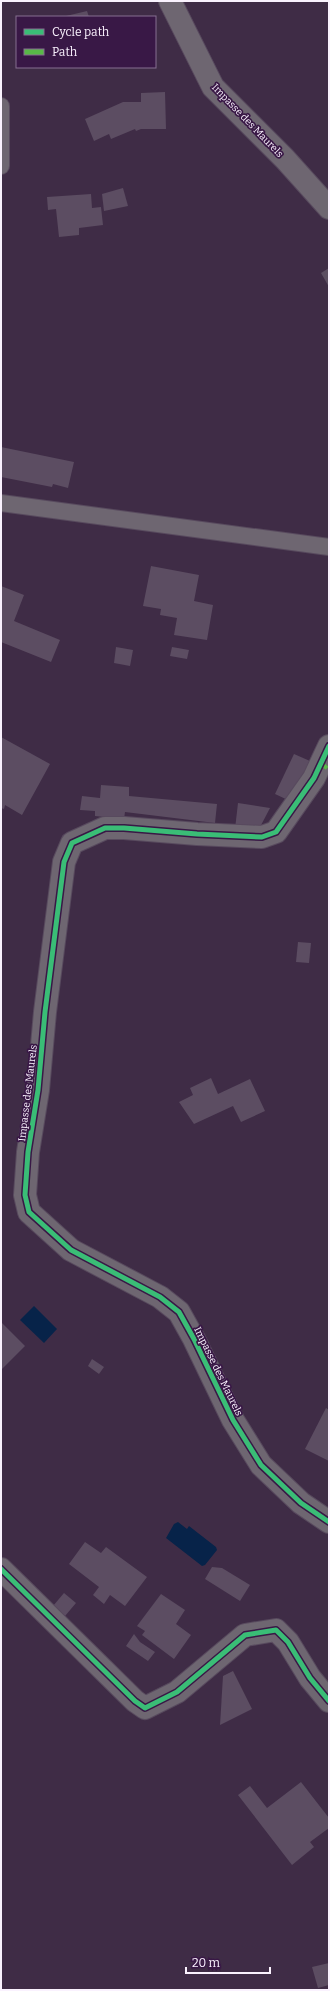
<svg xmlns="http://www.w3.org/2000/svg" width="330" height="1991" viewBox="0 0 330 1991" font-family="Bitter,serif">
<rect width="100%" height="100%" fill="#3f2c46"/>
<g fill="#072349">
<path d="M34,1306L57,1329L44,1343L20,1320Z"/>
<path d="M178,1522L187,1529L189,1526L216,1547L217,1550L205,1565L202,1566L166,1538L174,1524Z"/>
</g>
<g fill="#5c4d62">
<path d="M87,11L89,17H66V16Z"/>
<path d="M165,92L166,129H141L136,131L135,129L111,139L109,134L94,141L85,119L123,102H141V93Z"/>
<path d="M123,188L128,206L104,211L102,194Z"/>
<path d="M91,194L92,208L101,207L103,225L79,228V235L59,237L56,209L48,210L47,197Z"/>
<path d="M329,268V287L321,273Z"/>
<path d="M1,447L74,462L68,488L53,484L52,487L1,477L2,468L1,467Z"/>
<path d="M151,566L199,575L194,601L213,605L207,640L174,635L177,618L160,615L161,609L143,606Z"/>
<path d="M1,586L24,595L14,621L60,640L51,662L1,642Z"/>
<path d="M116,647L133,650L130,666L114,663Z"/>
<path d="M172,647L189,650L187,659L170,656Z"/>
<path d="M1,737L50,764L22,815L5,805L4,809L1,808Z"/>
<path d="M294,754L310,761L290,801L275,794Z"/>
<path d="M101,785L129,787V796L217,804L215,823L125,812L124,819L95,816V811L80,810L82,796L100,798Z"/>
<path d="M238,803L270,808L258,831L235,829Z"/>
<path d="M298,942L311,943L309,963L296,962Z"/>
<path d="M211,1078L218,1094L250,1079L265,1111L241,1122L233,1106L194,1124L179,1102L193,1095L190,1088Z"/>
<path d="M1,1322L25,1346L1,1370Z"/>
<path d="M92,1359L104,1367L99,1374L88,1366Z"/>
<path d="M326,1408L329,1410V1461L305,1449Z"/>
<path d="M85,1542L101,1553L106,1547L147,1577L125,1606L110,1595L104,1604L93,1595L99,1587L69,1564Z"/>
<path d="M212,1567L222,1568L250,1585L240,1601L205,1579Z"/>
<path d="M64,1593L76,1603L65,1616L53,1606Z"/>
<path d="M161,1594L185,1610L176,1624L191,1635L174,1659L142,1635L145,1631L137,1626Z"/>
<path d="M134,1634L140,1642L155,1652L148,1661L126,1646Z"/>
<path d="M233,1671L252,1709L220,1725L223,1676Z"/>
<path d="M301,1782L329,1818V1828L310,1842L314,1847L292,1865L238,1795L250,1786L267,1808Z"/>
<path d="M329,1963V1985L318,1988L312,1967Z"/>
</g>
<g fill="none" stroke-linecap="round" stroke-linejoin="round">
<defs>
<g id="lane">
<path d="M1,106V166"/>
<path d="M1,503L329,547"/>
</g>
<g id="street">
<path d="M170,1L213,87L285,159L329,208"/>
<path d="M329,746L314,778L276,832L262,837L197,834L124,828H105L72,843L64,862L45,1012L38,1090L28,1152L25,1195L29,1212L71,1250L160,1297L179,1312L194,1339L233,1420L261,1465L301,1503L329,1522"/>
<path d="M1,1569L135,1701L145,1708L177,1692L245,1635L276,1630L288,1642L310,1678L329,1701"/>
</g>
</defs>
<use href="#lane" stroke="#584a5e" stroke-width="18"/>
<use href="#street" stroke="#584a5e" stroke-width="24"/>
<use href="#lane" stroke="#6e6671" stroke-width="16"/>
<use href="#street" stroke="#6e6671" stroke-width="22"/>
<path stroke="#58b947" stroke-width="4" stroke-dasharray="8 4" stroke-linecap="butt" d="M321,763L329,770"/>
<defs>
<g id="cycleway">
<path d="M329,746L314,778L276,832L262,837L197,834L124,828H105L72,843L64,862L45,1012L38,1090L28,1152L25,1195L29,1212L71,1250L160,1297L179,1312L194,1339L233,1420L261,1465L301,1503L329,1522"/>
<path d="M1,1569L135,1701L145,1708L177,1692L245,1635L276,1630L288,1642L310,1678L329,1701"/>
</g>
</defs>
<use href="#cycleway" stroke="#391846" stroke-width="8"/>
<use href="#cycleway" stroke="#3abd76" stroke-width="5"/>
</g>
<g text-anchor="middle" stroke-width="3.5" stroke-linejoin="round" paint-order="stroke">
<g font-size="10" fill="#faf2fe" stroke="#391846">
<text transform="translate(248 120) rotate(46)" y="4">Impasse des Maurels</text>
<text transform="translate(27 1093) rotate(-83)" y="4">Impasse des Maurels</text>
<text transform="translate(219 1371) rotate(64)" y="4">Impasse des Maurels</text>
</g>
</g>
<rect width="330" height="1991" fill="none" stroke="#faf2fe" stroke-width="4"/>
<rect x="16" y="16" width="140" height="52" fill="#391846" stroke="#866f90"/>
<rect x="24" y="29" width="20" height="6" fill="#3abd76" stroke="#866f90"/>
<text x="52" y="36" font-size="12" fill="#faf2fe">Cycle path</text>
<rect x="24" y="49" width="20" height="6" fill="#58b947" stroke="#866f90"/>
<text x="52" y="56" font-size="12" fill="#faf2fe">Path</text>
<path d="M186 1967v6h84v-6" fill="none" stroke="#faf2fe" stroke-width="2"/>
<text x="192" y="1967" font-size="12" fill="#faf2fe" stroke="#391846" stroke-width="3" paint-order="stroke">20 m</text>
</svg>
